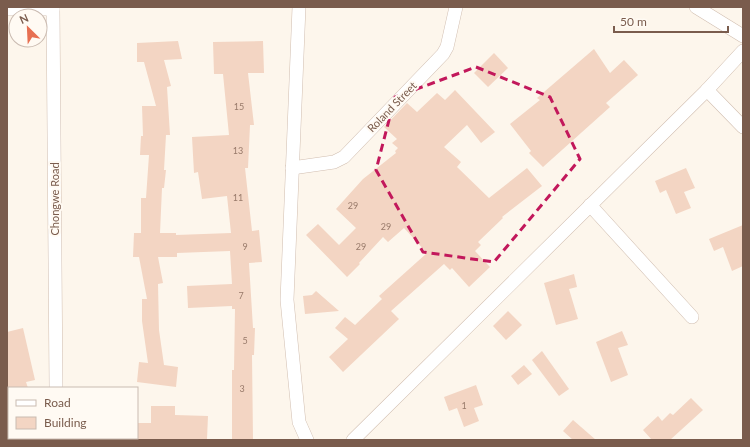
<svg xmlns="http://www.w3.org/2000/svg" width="750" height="447" viewBox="0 0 750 447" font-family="Lato,sans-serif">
<rect width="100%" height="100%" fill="#fdf6ec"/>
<g fill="#f3d5c3">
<path d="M178,41L182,59L164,60L171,86L167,87L170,135H166L164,170H166L164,188H162L160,233H176V235L231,233L227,196L202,199L198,172L194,173L192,137L229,135L223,74H214L213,42L263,41L264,73H248L254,125H250L248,168H245L252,231L259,230L262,262L249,263L253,328H255L254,355H252L253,440H232V370H234L235,309H232V306L188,308L187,286L232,284L230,251L177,253V257H158L163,283L158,284L159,330L164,365L178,367L176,387L137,382L139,362L148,363L142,321V299H147L139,257H133L134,233H141V198H146L149,155H140L141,136H143L142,106H156L144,62H137V43Z"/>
<path d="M594,49L610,73L624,60L638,75L606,103L610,107L543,167L529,153L531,151L510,124L540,100L537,98Z"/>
<path d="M494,53L508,68L488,87L474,73Z"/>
<path d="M455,90L495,132L481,143L467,125L444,147L461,162L457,167L489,198L527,168L542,186L502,217L503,218L478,242L481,245L475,251L490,267L469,287L452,268L450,270L444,264L391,311L399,319L343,372L329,357L348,339L335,328L345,317L355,325L382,299L379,296L427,253L404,228L388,242L383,237L359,263L360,264L347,277L306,235L318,224L339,245L356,228L336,209L363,179L396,153L395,151L398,148L392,143L397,139L384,127L407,103L417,112L437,93L445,100Z"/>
<path d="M686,168L695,188L684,192L691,208L676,214L666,190L660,193L655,181Z"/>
<path d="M743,225V266L732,271L723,247L714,251L709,239Z"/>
<path d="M574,274L577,287L569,289L578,319L556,325L544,283Z"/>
<path d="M316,291L339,311L305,314L303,296L312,295Z"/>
<path d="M508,311L522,325L506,340L493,326Z"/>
<path d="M23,328L35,380L26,382L28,388H7V332Z"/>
<path d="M622,331L628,345L618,348L628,375L611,382L596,342Z"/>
<path d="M542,351L569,389L559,396L532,360Z"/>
<path d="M524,365L532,374L518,385L511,376Z"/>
<path d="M476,385L483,405L474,408L479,421L464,427L457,408L449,411L444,397Z"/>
<path d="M691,398L703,410L670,440H652L643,430L658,416L662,421L670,413L673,415Z"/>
<path d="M151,406H175V415L208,416L207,439L137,440V423H151Z"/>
<path d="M573,420L596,440H573L563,431Z"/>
</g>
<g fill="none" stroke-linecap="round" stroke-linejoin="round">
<defs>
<g id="street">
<path d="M299,7L287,300L299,422L307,440"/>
<path d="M696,7L743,36"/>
<path d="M7,9H53V7"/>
<path d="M53,9L56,388"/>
<path d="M707,90L743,127"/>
<path d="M292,168L334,162L344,157L443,54L447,47L456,7"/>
<path d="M590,205L692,317"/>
<path d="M57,438V440"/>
<path d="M353,440L707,90L743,51"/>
</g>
</defs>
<use href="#street" stroke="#d1beb0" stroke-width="14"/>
<use href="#street" stroke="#fff" stroke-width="13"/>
</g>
<path fill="none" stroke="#c2185b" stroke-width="3" stroke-dasharray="8 5" stroke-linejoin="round" d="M476,67L550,97L580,159L494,262L423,252L376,170L395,97Z"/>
<g text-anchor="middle" stroke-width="4" stroke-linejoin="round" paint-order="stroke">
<g font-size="9" fill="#987a6a">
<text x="239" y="110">15</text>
<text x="238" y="154">13</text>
<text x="238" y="201">11</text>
<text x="353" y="209">29</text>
<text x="386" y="230">29</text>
<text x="245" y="250">9</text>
<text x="361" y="250">29</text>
<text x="241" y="299">7</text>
<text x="245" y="344">5</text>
<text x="242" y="392">3</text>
<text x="464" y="409">1</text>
</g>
<g font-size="11" fill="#7a5c4d" stroke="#fffaf3">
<text transform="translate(392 107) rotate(-46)" y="4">Roland Street</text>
<text transform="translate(55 199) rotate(-90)" y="4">Chongwe Road</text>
</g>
</g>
<rect width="750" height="447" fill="none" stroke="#7a5c4d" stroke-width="16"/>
<rect x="8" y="387" width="130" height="52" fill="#fffaf3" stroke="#cabbb1"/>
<rect x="16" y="400" width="20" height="6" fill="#ffffff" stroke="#cabbb1"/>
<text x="44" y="407" font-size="12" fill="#7a5c4d">Road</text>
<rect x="16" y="417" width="20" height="12" fill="#f3d5c3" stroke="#cabbb1"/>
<text x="44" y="427" font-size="12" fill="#7a5c4d">Building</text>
<g transform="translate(28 28) rotate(336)"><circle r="19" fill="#fffaf3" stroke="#cabbb1"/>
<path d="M0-3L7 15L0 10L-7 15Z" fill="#e76f51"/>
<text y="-6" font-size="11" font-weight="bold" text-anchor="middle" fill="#7a5c4d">N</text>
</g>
<path d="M614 26v6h114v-6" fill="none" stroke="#7a5c4d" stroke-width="2"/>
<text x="620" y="26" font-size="12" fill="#7a5c4d" stroke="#fffaf3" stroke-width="3" paint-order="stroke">50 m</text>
</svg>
